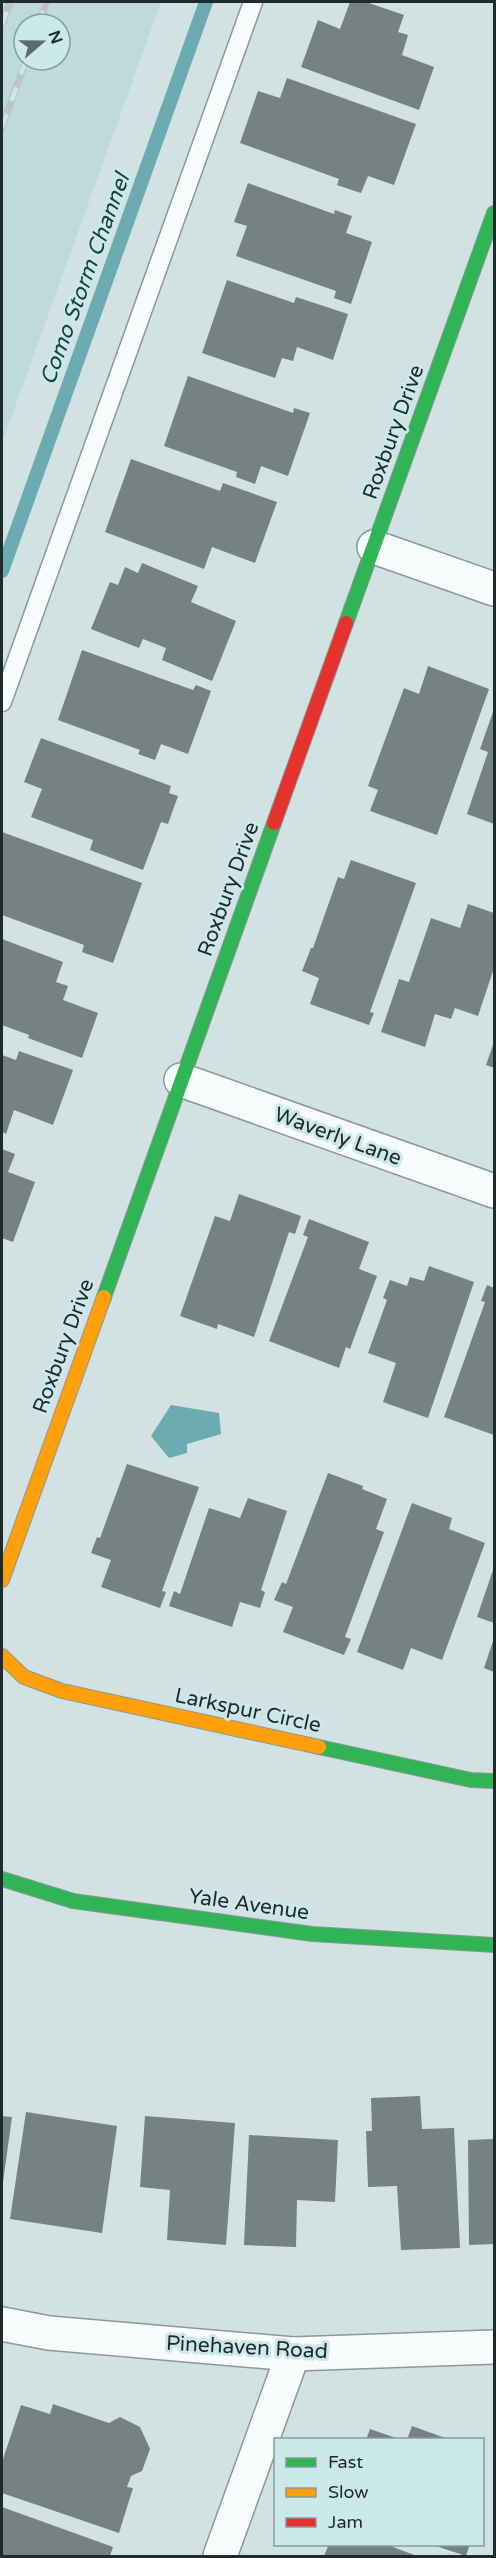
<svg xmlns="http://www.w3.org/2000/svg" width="496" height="2558" viewBox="0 0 496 2558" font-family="'Varela Round',sans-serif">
<rect width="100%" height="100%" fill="#d2e2e3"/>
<path fill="#bedadd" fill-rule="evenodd" d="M2,2H161L2,443ZM24,24H60V60H24Z"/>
<path fill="#6cabb1" d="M171,1405L219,1413L221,1434L187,1444V1453L169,1458L151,1436Z"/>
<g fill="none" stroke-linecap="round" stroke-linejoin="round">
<path stroke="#6cabb1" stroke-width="14" d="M2,571L206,2"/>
</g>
<g fill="#768182">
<path d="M350,2H366L404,15L398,32L408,35L402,55L434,67L419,110L301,67L318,20L340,29Z"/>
<path d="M287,78L416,124L394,185L368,176L361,193L337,185L339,179L240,143L258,91L280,98Z"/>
<path d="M248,183L334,214L335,210L352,216L346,233L372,242L351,304L334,298L336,291L236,256L247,226L234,222Z"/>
<path d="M227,280L294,303L296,297L348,314L333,360L297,347L293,361L282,358L275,378L202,353Z"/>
<path d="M188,376L293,413L294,408L310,413L288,476L261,466L255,484L236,477L237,472L164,446Z"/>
<path d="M131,459L220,491L223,483L277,502L255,563L212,547L204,569L105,532Z"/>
<path d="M142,563L198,586L191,602L236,621L212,681L162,660L166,648L143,639L139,648L91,629L110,582L118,585L125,567L138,573Z"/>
<path d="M82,650L193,690L196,685L211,691L188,754L161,744L155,760L138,754L140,750L58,720Z"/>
<path d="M428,666L489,689L437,835L370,811L378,790L368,786L404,688L419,694Z"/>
<path d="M494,709V824L467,814L488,752L480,749Z"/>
<path d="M41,738L171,786L169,793L178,796L168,824L161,822L143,870L90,850L93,840L31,817L42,789L24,782Z"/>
<path d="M2,832L142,883L113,963L82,952L84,945L2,915Z"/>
<path d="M351,860L416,883L370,1012L374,1013L369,1025L310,1004L319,978L302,971L311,948H313L338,877L344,879Z"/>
<path d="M468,904L494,913V968L478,1016L455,1008L451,1019L435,1014L425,1047L381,1032L399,979L409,982L431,918L460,928Z"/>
<path d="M2,939L63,962L56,982L68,986L63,1000L98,1013L82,1058L28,1038L29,1035L2,1025Z"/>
<path d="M494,1042V1068L486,1065Z"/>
<path d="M19,1051L73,1070L53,1125L14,1110L6,1134L2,1132V1055L16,1060Z"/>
<path d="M2,1149L15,1154L8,1172L35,1182L13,1242L2,1238Z"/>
<path d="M239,1194L301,1216L295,1234L289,1232L254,1337L218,1324L217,1329L180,1316L215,1216L230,1221Z"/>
<path d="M309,1219L369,1242L359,1269L377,1276L350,1349L346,1347L339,1368L269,1341L308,1237L303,1235Z"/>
<path d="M429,1266L474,1282L428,1418L383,1402L396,1363L368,1353L387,1300L383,1298L390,1280L407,1286L410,1277L424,1281Z"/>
<path d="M487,1285L494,1288V1435L444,1417L485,1302L481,1301Z"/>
<path d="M127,1464L199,1487L162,1591L166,1592L160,1608L101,1587L111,1560L91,1553L97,1537L100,1538Z"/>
<path d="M328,1473L363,1486L362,1489L387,1499L376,1529L384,1532L345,1637L351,1639L344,1655L283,1632L293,1607L274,1600L282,1582L286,1584Z"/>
<path d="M248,1498L287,1511L261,1590L265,1592L260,1608L240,1602L232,1627L169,1606L174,1591L180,1594L209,1508L240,1518Z"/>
<path d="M412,1503L452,1518L449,1529L485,1543L442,1660L411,1648L403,1670L357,1652Z"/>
<path d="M494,1567V1623L477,1617Z"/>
<path d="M494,1638V1672L484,1668Z"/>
<path d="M420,2096L422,2129L454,2128L460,2248L401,2250L397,2186L368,2187L366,2131H372L371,2098Z"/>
<path d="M26,2112L117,2126L102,2233L10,2219Z"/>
<path d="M2,2116L12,2117L3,2182H2Z"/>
<path d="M145,2116L235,2123L226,2245L167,2240L170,2190L140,2187Z"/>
<path d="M249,2135L338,2140L335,2202L297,2200L296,2247L244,2245Z"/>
<path d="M494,2139V2244L469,2245L468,2140Z"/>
<path d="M53,2404L109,2423L120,2417L140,2427L150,2449L142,2471L131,2476L127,2487L133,2488L119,2533L2,2493V2462L21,2405L50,2414Z"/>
<path d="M412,2426L448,2439V2440H407Z"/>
<path d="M370,2429L399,2439V2440H366Z"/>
<path d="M2,2507L113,2547L110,2556H2Z"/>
<path d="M329,2544H385L417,2556H324Z"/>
<path d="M430,2544H470L466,2556Z"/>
</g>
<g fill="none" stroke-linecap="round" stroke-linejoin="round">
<defs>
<path id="lane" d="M2,702L253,2"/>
<g id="street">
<path d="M374,547L494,589"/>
<path d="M181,1080L494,1191"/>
<path d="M2,2324L49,2333L293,2354L494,2347"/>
<path d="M220,2556L293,2354"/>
</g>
<g id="fast">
<path d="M346,623L494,213"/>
<path d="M104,1297L274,823"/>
<path d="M319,1747L471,1780L494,1781"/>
<path d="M2,1879L73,1901L312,1934L494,1945"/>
</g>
<g id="slow">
<path d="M2,1580L104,1297"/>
<path d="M2,1656L24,1677L62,1691L319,1747"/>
</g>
<path id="jam" d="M274,823L346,623"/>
</defs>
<use href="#lane" stroke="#8c9899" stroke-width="21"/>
<use href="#street" stroke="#8c9899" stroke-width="36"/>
<use href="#fast" stroke="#8c9899" stroke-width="16"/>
<use href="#slow" stroke="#8c9899" stroke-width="16"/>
<use href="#jam" stroke="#8c9899" stroke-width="16"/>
<use href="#lane" stroke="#f8fbfb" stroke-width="18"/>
<use href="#street" stroke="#f8fbfb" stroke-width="33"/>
<use href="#fast" stroke="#30b455" stroke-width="14"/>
<use href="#slow" stroke="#ff9f0a" stroke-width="14"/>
<use href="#jam" stroke="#e5322d" stroke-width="14"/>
<defs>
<g id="rail">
<path d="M38,24L47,2"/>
<path d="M2,25L10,2"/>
<path d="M2,127L26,60"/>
</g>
</defs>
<use href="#rail" stroke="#c0c4c4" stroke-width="7"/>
<use href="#rail" stroke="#cbe8ea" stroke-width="4.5" stroke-dasharray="14" stroke-linecap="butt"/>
</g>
<g text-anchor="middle" stroke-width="6" stroke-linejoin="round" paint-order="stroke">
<g font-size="21" fill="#1f2a2b" stroke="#cbe8ea">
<text transform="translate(393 432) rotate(-70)" y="7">Roxbury Drive</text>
<text transform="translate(228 889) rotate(-70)" y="7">Roxbury Drive</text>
<text transform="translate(338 1136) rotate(20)" y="7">Waverly Lane</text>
<text transform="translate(63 1346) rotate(-70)" y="7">Roxbury Drive</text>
<text transform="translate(248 1710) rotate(12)" y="7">Larkspur Circle</text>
<text transform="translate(249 1904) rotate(8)" y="7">Yale Avenue</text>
<text transform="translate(247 2347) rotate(3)" y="7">Pinehaven Road</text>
</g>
<g font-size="22" font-style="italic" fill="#194044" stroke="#cbe8ea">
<text transform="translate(84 279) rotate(-70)" y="8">Como Storm Channel</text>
</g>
</g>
<rect width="496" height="2558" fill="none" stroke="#1f2a2b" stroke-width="6"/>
<rect x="274" y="2438" width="210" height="108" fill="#cbe8ea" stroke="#869c9e" stroke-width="1.5"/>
<rect x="286" y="2458" width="30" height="9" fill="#30b455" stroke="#869c9e" stroke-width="1.5"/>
<text x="328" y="2468" font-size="18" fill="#1f2a2b">Fast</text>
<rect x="286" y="2488" width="30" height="9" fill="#ff9f0a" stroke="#869c9e" stroke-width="1.5"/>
<text x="328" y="2498" font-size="18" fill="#1f2a2b">Slow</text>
<rect x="286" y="2518" width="30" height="9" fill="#e5322d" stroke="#869c9e" stroke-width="1.5"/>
<text x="328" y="2528" font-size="18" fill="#1f2a2b">Jam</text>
<g transform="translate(42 42) rotate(70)"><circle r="28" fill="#cbe8ea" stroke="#869c9e" stroke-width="1.5"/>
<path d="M0-4.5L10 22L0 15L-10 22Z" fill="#5e6a6b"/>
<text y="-9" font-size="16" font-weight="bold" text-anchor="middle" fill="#1f2a2b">N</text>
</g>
</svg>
